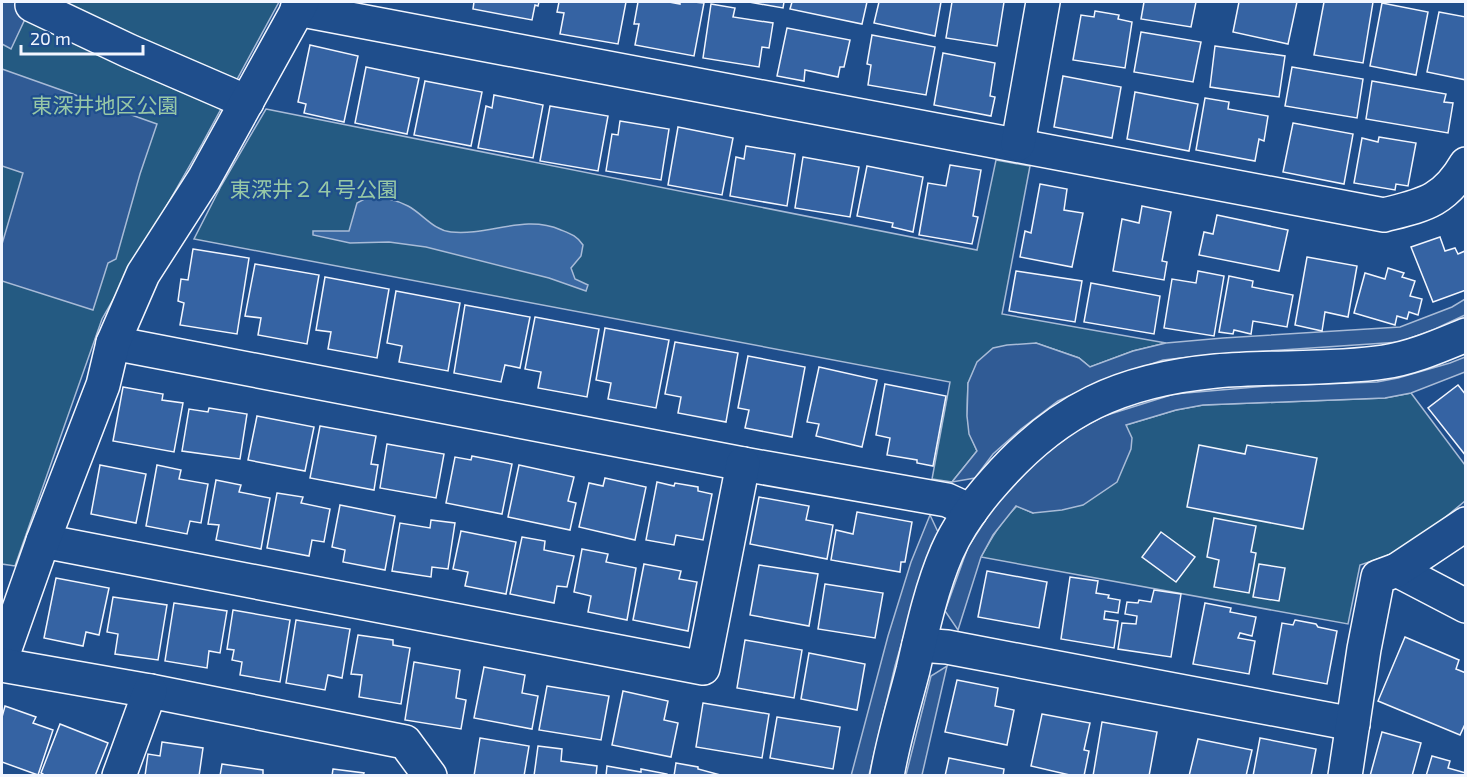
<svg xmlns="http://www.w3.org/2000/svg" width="1467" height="777" viewBox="0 0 1467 777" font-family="'Exo 2','Noto Sans JP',sans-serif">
<rect width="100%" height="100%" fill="#1f4e8c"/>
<g fill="#245a82" stroke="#a8bbd7" stroke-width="1.5">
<path d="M2,2H279L202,144L102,319L15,566L2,564Z"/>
<path d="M266,109L977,250L996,160L1030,166L1002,314L1166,343L1133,351L1090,367L1079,358L1036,343L968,383C967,411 965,425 977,451L952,482L932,479L950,382L194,239L221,186Z"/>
<path d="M1411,393L1465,465V501L1407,549L1360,565L1348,624L981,557C991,539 1001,521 1017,506L1033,513L1126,425L1176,410L1203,405L1385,398Z"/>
</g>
<g fill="#305b95" stroke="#a8bbd7" stroke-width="1.5">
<path d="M2,2H33L11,49L2,44Z"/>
<path d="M2,69L157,124L140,174L116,259L108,263L93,310L2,281V244L23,173L2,166Z"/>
<path d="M1465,299V315L1435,329L1400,342L1209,355L1163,360L1102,381L1058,401L1021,429L993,454L975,478L952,482L977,451L969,434L967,416L968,383L977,362L993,348L1007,345L1036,343L1079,358L1090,367L1133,351L1166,343L1223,338L1400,327L1452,307Z"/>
<path d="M1465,357V372L1411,393L1385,398L1203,405L1176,410L1126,425L1132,438L1131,449L1117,482L1083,505L1062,510L1033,513L1016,506L993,535L981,557L958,630L945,611L968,547L996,504L1041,457L1076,431L1104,416L1174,394L1267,386L1377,382L1398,378L1450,363Z"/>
<path d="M930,515L938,532L912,607L895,666L869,775L851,776L888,636L911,562Z"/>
<path d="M947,666L922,775H906L931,676Z"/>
</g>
<path fill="#3b69a3" stroke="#a8bbd7" stroke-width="1.5" d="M368,197C382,197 395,199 408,206C423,214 433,230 451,232C489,236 524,214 561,230C571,234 577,236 583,245L581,256L571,268L575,279L588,285L586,291L549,278L426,247L389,242L350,243L313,235V231H349L357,203Z"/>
<g fill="#3563a3" stroke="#f2f6ff" stroke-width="1.5">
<path d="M474,2H539L538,6L535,5L532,20L473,9Z"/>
<path d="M559,2H626L618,44L560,34L564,13L557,12Z"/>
<path d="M638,2H669L680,4V2H694L704,3L694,56L635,45L639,24H634Z"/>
<path d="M749,2H784L783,8Z"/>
<path d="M792,2H867L862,24L790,9Z"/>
<path d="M879,2H941L935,36L874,23Z"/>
<path d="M952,2H1004L997,46L946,38Z"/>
<path d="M1144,2H1201H1196L1191,27L1141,19Z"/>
<path d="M1239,2H1297L1288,44L1233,32Z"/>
<path d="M1324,2H1373L1363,63L1314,55Z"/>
<path d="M1382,3L1428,12L1416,75L1370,66Z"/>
<path d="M711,4L735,8L733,17L773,23L769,48L762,47L759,67L703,58Z"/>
<path d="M1095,11L1119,15L1118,19L1132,22L1125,68L1073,60L1081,15L1094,17Z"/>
<path d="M1439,12L1466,17V80L1427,72Z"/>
<path d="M787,28L850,40L844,67H840L838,77L805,70L804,81L777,76Z"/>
<path d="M1141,32L1201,42L1193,82L1134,72Z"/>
<path d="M872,35L935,47L926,95L868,85L871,65L867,64Z"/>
<path d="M310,45L358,56L344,122L304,113L306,104L298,102Z"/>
<path d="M1215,46L1285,56L1279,97L1210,87Z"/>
<path d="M943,53L995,63L990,96L995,97L991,116L934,105Z"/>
<path d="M366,67L419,78L407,134L355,123Z"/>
<path d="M1292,67L1363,79L1357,118L1285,106Z"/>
<path d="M1063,76L1121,87L1112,138L1054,127Z"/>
<path d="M425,81L482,92L471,146L414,135Z"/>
<path d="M1372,81L1446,94L1444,102L1453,103L1448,133L1366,119Z"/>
<path d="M1135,92L1198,104L1189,151L1127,139Z"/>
<path d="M494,95L543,105L533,158L478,148L486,106L492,108Z"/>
<path d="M1205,98L1229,102L1228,109L1268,116L1264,141L1259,139L1255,161L1196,150Z"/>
<path d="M550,106L608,116L598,171L540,161Z"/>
<path d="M620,121L669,129L661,180L606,171L612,134L618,135Z"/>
<path d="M1293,123L1353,134L1344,184L1283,172Z"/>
<path d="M678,127L733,138L722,195L668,185Z"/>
<path d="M1379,137L1416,143L1408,186L1396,184L1395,190L1354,183L1362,138L1378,142Z"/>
<path d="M746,146L795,154L787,206L730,196L736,157L744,159Z"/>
<path d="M803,157L859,167L850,217L795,208Z"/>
<path d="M950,165L981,170L973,216L978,217L972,244L919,235L928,183L946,186Z"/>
<path d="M867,166L923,177L913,232L892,227L893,223L857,216Z"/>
<path d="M1040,184L1067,189L1064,210L1083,213L1072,267L1020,257L1025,231L1031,233Z"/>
<path d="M1142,206L1171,212L1162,261L1167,262L1164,280L1113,271L1122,219L1139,223Z"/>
<path d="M1217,215L1288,230L1279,271L1199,255L1204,232L1213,234Z"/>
<path d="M1440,237L1445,251L1455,248L1458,254L1465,251L1466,290L1433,302L1411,247Z"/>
<path d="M193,249L249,258L237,334L180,325L184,303L178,301L181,279L188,280Z"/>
<path d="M1307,257L1357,266L1348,317L1325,312L1322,331L1295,325Z"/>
<path d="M255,264L319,275L307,344L258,335L261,318L245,316Z"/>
<path d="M1388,268L1404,273L1402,277L1415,281L1410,296L1422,299L1418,315L1409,312L1407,319L1397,316L1395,325L1354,313L1365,273L1385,279Z"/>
<path d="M1016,271L1082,281L1075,322L1009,311Z"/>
<path d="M1198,271L1224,276L1214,336L1164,328L1172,279L1196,283Z"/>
<path d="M1229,276L1253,281L1252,287L1293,295L1287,327L1253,321L1251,334L1234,330L1233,334L1219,332Z"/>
<path d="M325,277L389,289L377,358L328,349L331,332L316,330Z"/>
<path d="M1091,283L1160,296L1154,334L1084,322Z"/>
<path d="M396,291L460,303L448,371L399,362L402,346L387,343Z"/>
<path d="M465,305L530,317L520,368L505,365L501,382L454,373Z"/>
<path d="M535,317L599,329L587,397L538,388L541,372L525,369Z"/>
<path d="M605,328L669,340L656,408L608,399L611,383L596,380Z"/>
<path d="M675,342L738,353L726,422L678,413L681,397L665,394Z"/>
<path d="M748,356L805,367L792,437L745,428L749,410L738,408Z"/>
<path d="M819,367L877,380L862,447L816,436L819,424L807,422Z"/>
<path d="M885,384L946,396L933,466L917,463V460L887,455L890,438L876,435Z"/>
<path d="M1458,385L1466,395V456L1428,408Z"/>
<path d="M123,387L163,394L162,400L183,403L174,452L113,441Z"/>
<path d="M209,408L247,414L240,459L182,451L189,409L208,412Z"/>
<path d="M257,416L314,427L305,471L248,460Z"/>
<path d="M320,426L376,436L371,464L378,465L374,490L310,478Z"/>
<path d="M387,444L444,454L436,498L380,488Z"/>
<path d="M1199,445L1245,454L1247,445L1317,458L1303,529L1187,507Z"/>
<path d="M472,456L512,464L502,514L446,503L455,457L471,460Z"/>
<path d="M100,465L146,474L136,523L91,514Z"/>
<path d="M157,465L181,470L179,479L208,484L201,523L190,521L187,534L146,526Z"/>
<path d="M519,465L574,477L568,501L576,503L570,530L508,517Z"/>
<path d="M605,478L646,487L635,540L579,527L589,483L603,486Z"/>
<path d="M216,480L241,485L239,492L270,498L261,549L216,540L219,525L208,524Z"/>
<path d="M657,482L674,486L675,483L698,487V491L712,494L703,540L676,535L674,545L646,540Z"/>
<path d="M277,493L303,497L301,503L330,509L324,542L312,540L309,556L267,548Z"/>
<path d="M759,497L809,506L806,520L833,525L827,559L750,544Z"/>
<path d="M340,505L395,516L385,570L343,562L345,550L332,547Z"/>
<path d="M857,512L912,522L905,562H901L900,572L831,560L836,530L853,534Z"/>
<path d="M1214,518L1256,526L1251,552L1256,553L1249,593L1214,587L1219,560L1207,557Z"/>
<path d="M431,520L455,523L448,569L432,567L431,577L392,571L400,523L430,528Z"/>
<path d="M461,531L516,542L506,594L465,586L468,572L453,569Z"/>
<path d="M1161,532L1195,557L1176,582L1142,557Z"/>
<path d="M522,537L545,541L544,550L574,556L567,587L557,586L554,603L510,594Z"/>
<path d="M582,549L608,554L606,562L636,568L627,620L588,612L591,596L574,592Z"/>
<path d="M644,564L681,571L679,579L697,582L688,631L633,620Z"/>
<path d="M1259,564L1285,568L1279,601L1253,597Z"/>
<path d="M759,565L818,574L809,626L750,615Z"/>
<path d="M987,571L1047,582L1039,628L978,617Z"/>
<path d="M1070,577L1098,581L1096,593L1109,595L1108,598L1120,600L1118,613L1105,611L1104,619L1118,621L1114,648L1061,639Z"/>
<path d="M56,578L109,588L99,635L86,632L83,646L44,638Z"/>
<path d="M825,584L883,593L875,638L818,629Z"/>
<path d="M1154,590L1181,594L1171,657L1118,649L1122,623L1136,624L1137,616L1125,614L1127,602L1138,603L1139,600L1151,602Z"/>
<path d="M113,597L167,605L158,660L115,654L118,634L107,632Z"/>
<path d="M174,603L227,611L220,653L209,651L207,668L165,661Z"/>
<path d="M1205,603L1231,608L1230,612L1256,617L1252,636L1240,633L1238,638L1255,641L1249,674L1193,664Z"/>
<path d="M233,610L290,620L280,682L240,675L242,662L232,660L234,650L227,649Z"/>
<path d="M296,620L350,629L342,678L328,675L325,690L286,683Z"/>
<path d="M1295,620L1316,624L1318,627L1337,631L1327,684L1273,674L1282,623L1293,625Z"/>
<path d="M358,635L393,640V645L410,648L401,704L359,697L362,675L351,674Z"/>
<path d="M1405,637L1459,660L1456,669L1466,673V722L1460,735L1378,701Z"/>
<path d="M745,640L802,650L794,698L737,688Z"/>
<path d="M809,653L865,664L857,710L801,699Z"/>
<path d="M414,662L460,670L456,698L466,700L461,729L405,720Z"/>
<path d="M484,667L525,675L522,693L538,696L532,729L474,718Z"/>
<path d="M957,680L998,688L995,706L1014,710L1007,745L945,732Z"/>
<path d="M547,686L609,696L601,740L539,730Z"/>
<path d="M623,691L668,701L664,720L678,723L671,757L612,745Z"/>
<path d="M703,703L769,714L762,758L696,747Z"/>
<path d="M5,706L36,717L33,723L53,730L38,775L2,762V717Z"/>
<path d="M1042,714L1090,723L1084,750L1089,751L1084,776H1074L1031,766Z"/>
<path d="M777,717L840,727L833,769L770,758Z"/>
<path d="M1102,722L1157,732L1149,776H1093Z"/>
<path d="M60,724L108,743L95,776H46L41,773Z"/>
<path d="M1382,732L1421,743L1412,776H1370Z"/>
<path d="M480,738L529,746L524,776H474Z"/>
<path d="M1260,738L1316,749L1311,776H1253Z"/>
<path d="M1198,739L1252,750L1246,776H1189Z"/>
<path d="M162,742L203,748L199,776H145L148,754L160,756Z"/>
<path d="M538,746L562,749L561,761L597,766L596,776H534Z"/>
<path d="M1432,756L1450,761L1448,768L1466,773V776H1426Z"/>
<path d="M949,758L1004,769L1003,776H945Z"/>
<path d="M676,763L698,767V769L724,776H674Z"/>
<path d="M222,764L263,770V776H220Z"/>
<path d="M607,766L641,772V769L667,774V776H606Z"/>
<path d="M333,769L364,773L363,776H332Z"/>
</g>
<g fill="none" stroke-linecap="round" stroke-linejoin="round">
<defs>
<g id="minor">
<path d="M32,5L129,51L247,102"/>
<path d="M297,9L1384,215C1423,205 1444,202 1466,164"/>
<path d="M1018,144L1043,2"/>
<path d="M113,343L743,464L947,500L971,511"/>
<path d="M43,541L703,668L743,464"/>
<path d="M1397,570L1466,606"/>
<path d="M919,645L947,647L1353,724"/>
<path d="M2,657L43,541L103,385L113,343L143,274L204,179L302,2"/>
<path d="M2,665L150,691L405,742L430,776"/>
<path d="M119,776L150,691"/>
<path d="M887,776C893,740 904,705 913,670C922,631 931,589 947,552C958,527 977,501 995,481C1058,409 1121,380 1216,371C1272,366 1329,370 1384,362C1412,358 1439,346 1466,335"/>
<path d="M1345,776L1364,649L1378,577L1397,570L1466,524"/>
</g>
</defs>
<use href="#minor" stroke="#f2f6ff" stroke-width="36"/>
<use href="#minor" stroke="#1f4e8c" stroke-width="33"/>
</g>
<g text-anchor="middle" stroke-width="4.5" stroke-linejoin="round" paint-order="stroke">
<g font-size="21" fill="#97c8a6" stroke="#1f4e8c">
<text x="105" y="113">東深井地区公園</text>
<text x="314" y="197">東深井２４号公園</text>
</g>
</g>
<rect width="1467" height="777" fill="none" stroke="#f2f6ff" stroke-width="6"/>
<path d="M21 45v9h122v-9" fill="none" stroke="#f2f6ff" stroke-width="3"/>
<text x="30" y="45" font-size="18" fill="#f2f6ff" stroke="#1f4e8c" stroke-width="4.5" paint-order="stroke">20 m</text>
</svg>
